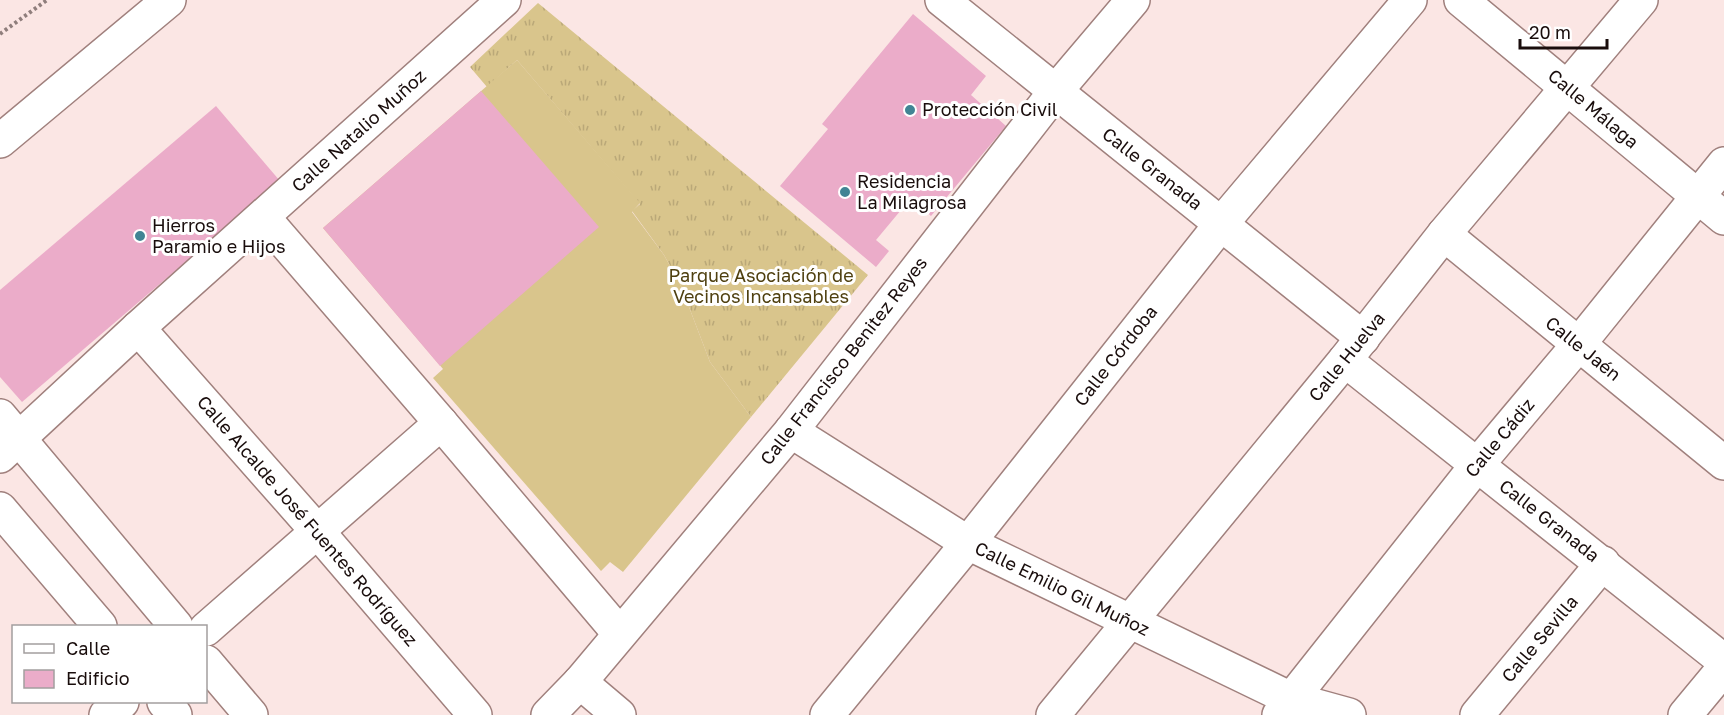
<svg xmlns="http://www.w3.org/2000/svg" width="1724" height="715" viewBox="0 0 1724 715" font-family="'Golos Text',sans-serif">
<defs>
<pattern id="grass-tufts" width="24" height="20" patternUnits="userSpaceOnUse" patternTransform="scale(1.5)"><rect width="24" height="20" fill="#d9c58c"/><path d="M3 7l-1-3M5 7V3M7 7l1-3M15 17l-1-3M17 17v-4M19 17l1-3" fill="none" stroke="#baa878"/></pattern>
</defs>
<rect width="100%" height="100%" fill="#fbe6e4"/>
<path fill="url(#grass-tufts)" d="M538,3L868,275L751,417L710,362L681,286L664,255L632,211L640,204L517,60L487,87L470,67Z"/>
<path fill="#d9c58c" d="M517,60L640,203L632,212L664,255L681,286L710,362L751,417L623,572L610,562L601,571L433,378L443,369L323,228Z"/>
<g fill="#ebacc9">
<path d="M913,14L986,76L971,95L1006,126L931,216L911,198L876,240L889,251L876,267L780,186L828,129L822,124Z"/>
<path d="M481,91L599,227L440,366L323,228Z"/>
<path d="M216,106L280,181L22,402L0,377V290Z"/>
</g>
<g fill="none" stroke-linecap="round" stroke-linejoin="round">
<defs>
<g id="minor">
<path d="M942,0L1363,338"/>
<path d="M1461,0L1724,218"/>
<path d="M0,141L169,0"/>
<path d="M263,217L441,423L619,633"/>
<path d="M1444,234L1724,463"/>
<path d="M138,328L318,532L475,715"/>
<path d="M1345,360L1724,661"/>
<path d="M0,416L176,626"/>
<path d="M791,431L968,543L1291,699L1349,715"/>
<path d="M0,456L138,328L504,0"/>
<path d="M0,509L100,626"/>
<path d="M206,629L441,423"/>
<path d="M206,662L251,715"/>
<path d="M580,682L619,715"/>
<path d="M164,702L175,715"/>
<path d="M106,715L122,702"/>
<path d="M548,715L580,682L791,431L1055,92L1133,0"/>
<path d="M827,715L968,543L1221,224L1410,0"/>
<path d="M1053,715L1345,360L1444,234L1641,0"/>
<path d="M1279,715L1477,465L1578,345L1724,164"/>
<path d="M1477,715L1603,563"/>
<path d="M1685,715L1724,668"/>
</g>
</defs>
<use href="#minor" stroke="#a0807d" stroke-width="36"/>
<path stroke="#8f7e7c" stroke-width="4" stroke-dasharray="3 3" stroke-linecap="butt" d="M0,34L47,0"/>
<use href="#minor" stroke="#fff" stroke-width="33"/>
</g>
<g fill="#418494" stroke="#fff" stroke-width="2">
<circle cx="910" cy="110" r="6"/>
<circle cx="845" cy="192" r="6"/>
<circle cx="140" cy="236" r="6"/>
</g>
<g text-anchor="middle" stroke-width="6" stroke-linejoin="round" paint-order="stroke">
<g font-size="18" fill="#190d0c" stroke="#fff">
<text transform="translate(1593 109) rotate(40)" y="6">Calle Málaga</text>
<text transform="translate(359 131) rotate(-42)" y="6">Calle Natalio Muñoz</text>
<text transform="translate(1152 169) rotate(38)" y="6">Calle Granada</text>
<text transform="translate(1583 349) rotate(39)" y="6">Calle Jaén</text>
<text transform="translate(1116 356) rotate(-52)" y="6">Calle Córdoba</text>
<text transform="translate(1347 357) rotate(-51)" y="6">Calle Huelva</text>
<text transform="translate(844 361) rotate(-52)" y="6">Calle Francisco Benitez Reyes</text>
<text transform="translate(1500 438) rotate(-50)" y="6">Calle Cádiz</text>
<text transform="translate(307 521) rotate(49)" y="6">Calle Alcalde José Fuentes Rodríguez</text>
<text transform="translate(1549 521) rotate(38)" y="6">Calle Granada</text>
<text transform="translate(1062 589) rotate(26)" y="6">Calle Emilio Gil Muñoz</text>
<text transform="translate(1540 639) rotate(-50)" y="6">Calle Sevilla</text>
</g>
<g font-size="18" fill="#190d0c" stroke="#fff" text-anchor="start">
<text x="922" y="116">Protección Civil</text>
<text x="857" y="188">Residencia<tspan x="857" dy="21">La Milagrosa</tspan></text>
<text x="152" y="232">Hierros<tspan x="152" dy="21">Paramio e Hijos</tspan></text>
</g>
<g font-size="18" fill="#4f4010" stroke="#fff">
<text x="761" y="282">Parque Asociación de<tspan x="761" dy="21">Vecinos Incansables</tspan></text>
</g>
</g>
<rect x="12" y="625" width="195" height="78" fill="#ffffff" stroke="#a39e9e" stroke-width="1.5"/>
<rect x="24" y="644" width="30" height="9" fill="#ffffff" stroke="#a39e9e" stroke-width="1.5"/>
<text x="66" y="655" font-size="18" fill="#190d0c">Calle</text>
<rect x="24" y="670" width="30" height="18" fill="#ebacc9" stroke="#a39e9e" stroke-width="1.5"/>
<text x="66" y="685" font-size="18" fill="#190d0c">Edificio</text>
<path d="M1520 39v9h87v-9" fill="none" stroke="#190d0c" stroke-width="3"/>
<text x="1529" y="39" font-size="18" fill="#190d0c" stroke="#ffffff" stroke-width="4.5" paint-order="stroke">20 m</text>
</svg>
